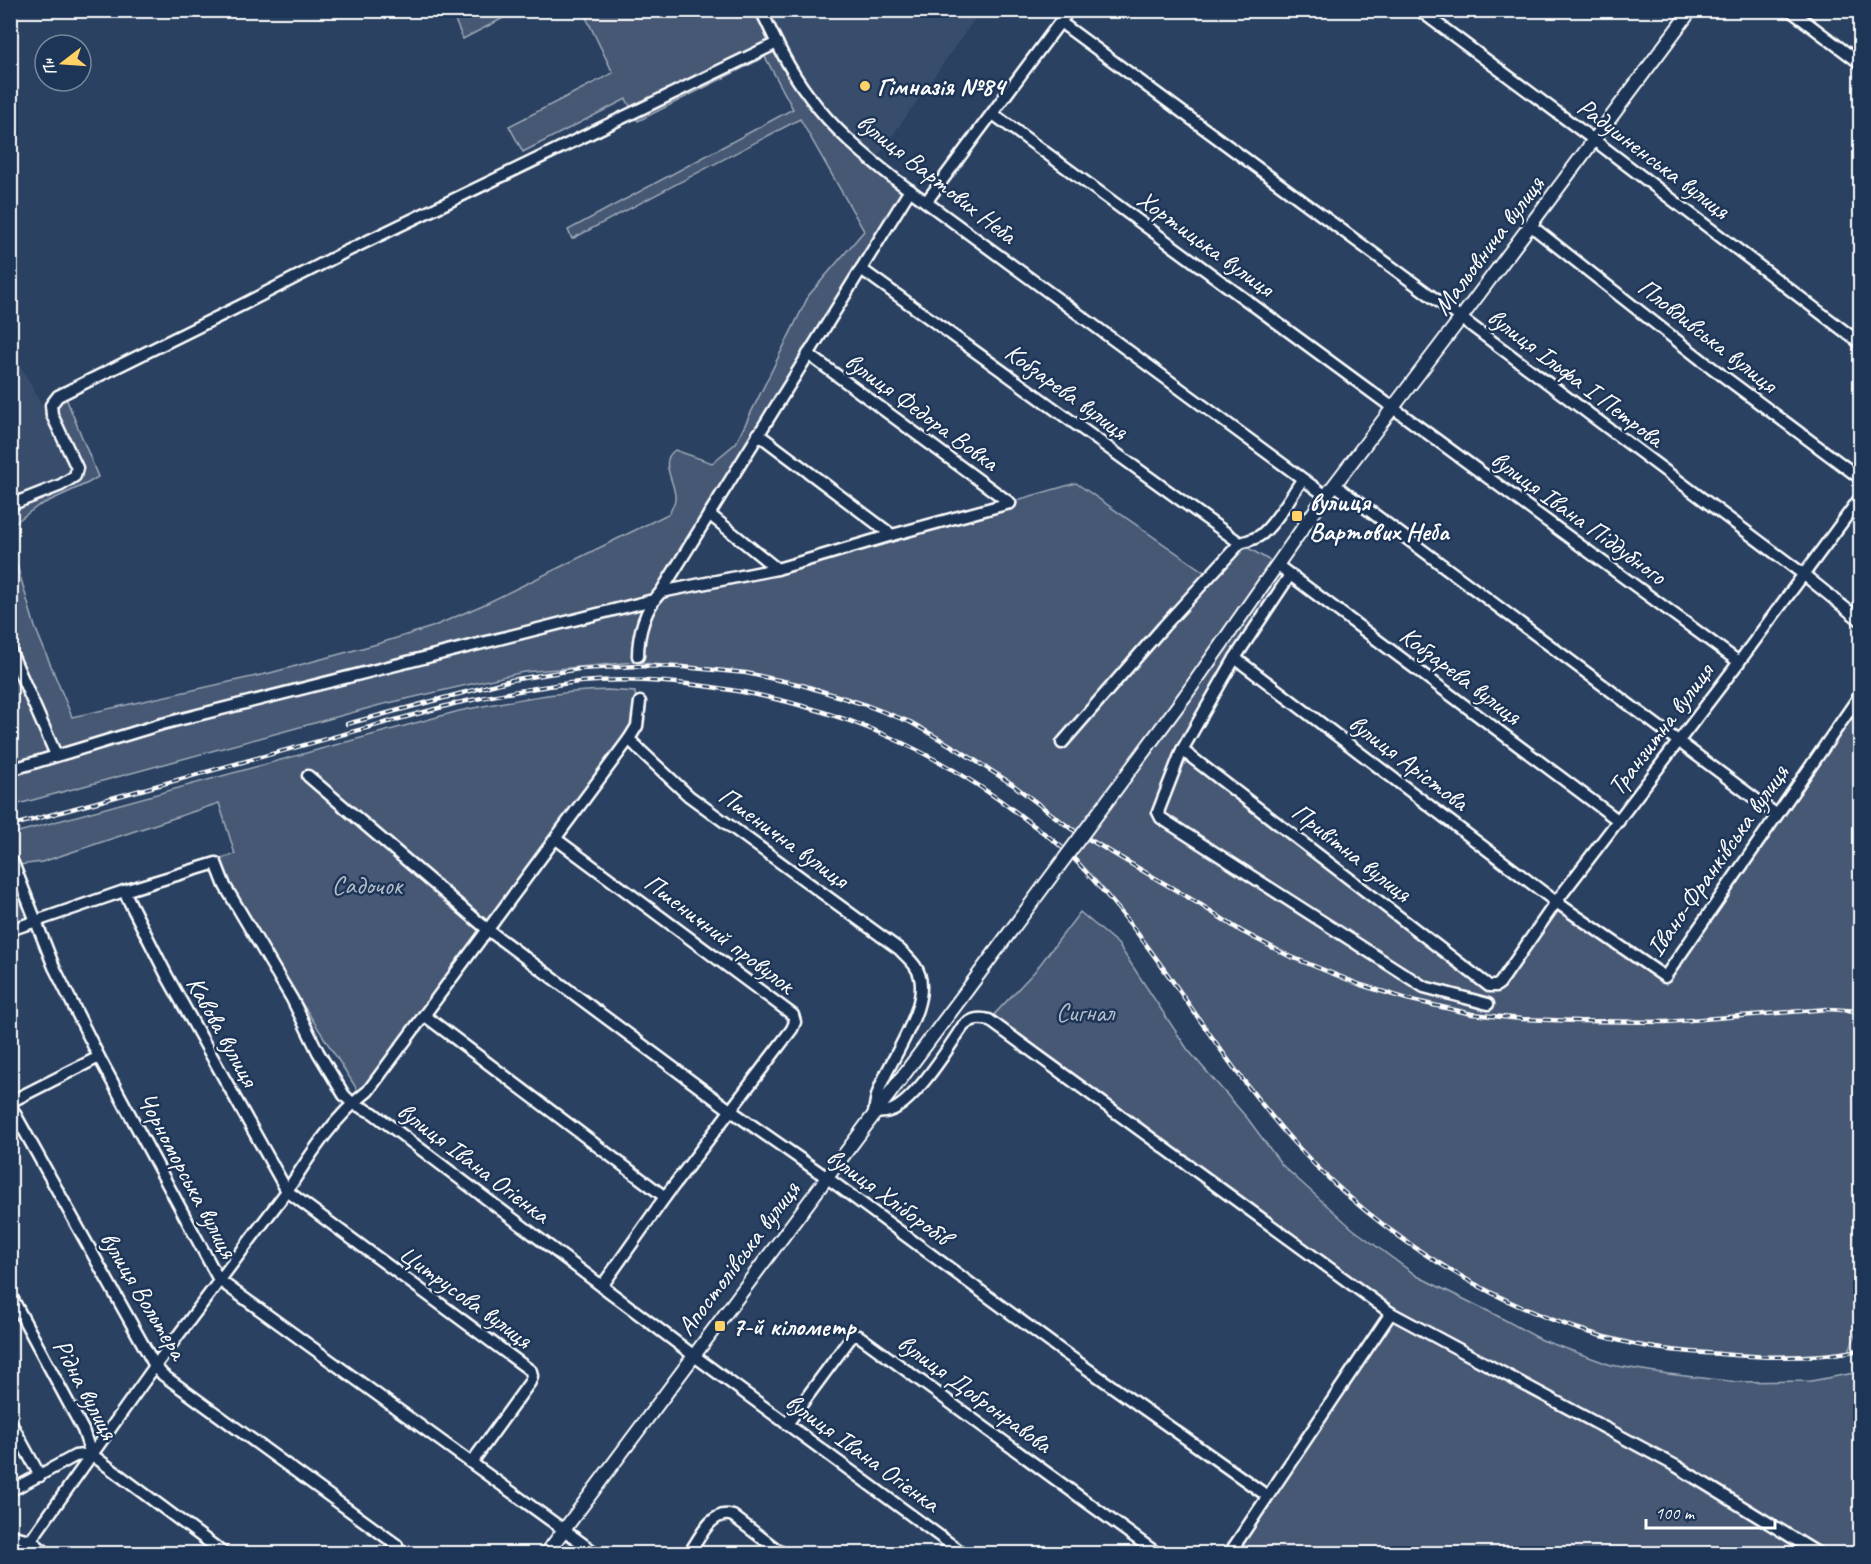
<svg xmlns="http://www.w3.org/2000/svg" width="1871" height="1564" viewBox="0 0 1871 1564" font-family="Caveat,sans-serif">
<rect width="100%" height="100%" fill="#2a4161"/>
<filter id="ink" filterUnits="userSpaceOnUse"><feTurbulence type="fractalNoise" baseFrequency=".0167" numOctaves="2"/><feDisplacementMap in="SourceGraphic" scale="12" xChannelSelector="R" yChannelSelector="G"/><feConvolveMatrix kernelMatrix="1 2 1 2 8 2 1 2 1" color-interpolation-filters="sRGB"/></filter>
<g filter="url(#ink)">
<g fill="#394e6c">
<path d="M761,11H980L874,162L823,114Z"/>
<path d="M10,346L75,468L73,473L10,504Z"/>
</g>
<g fill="#465975" stroke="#a2acba" stroke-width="1.5" fill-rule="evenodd">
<path d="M471,11V10L517,11L463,39L455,20Z"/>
<path d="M583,11H761L809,97L910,190L661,591L777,569L1076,483L1207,574L1240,543L1277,565L1285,583L1182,750L1496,986L1556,902L1665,977L1860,695V1324L1848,1353L1769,1358L1697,1352L1630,1344L1555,1322L1503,1298L1450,1270L1393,1233L1343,1191L1297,1147L1241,1077L1124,914L1069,853L1082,835L1012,784L957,749L910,722L863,704L802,685L746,673L634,662L524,672L380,705L11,806V504L69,478L75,468L45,414L66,398L98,477L88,483L38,506L12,525L14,555L35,627L72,717L270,673L377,644L432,627L485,604L670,513C671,509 674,504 675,500C677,483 657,462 675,450L712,463L736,443L809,295L864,231L800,119L572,239L568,230L793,109L765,57L638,121L626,99L523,152L509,126L613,73ZM649,597L634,659C633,629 636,624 649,597Z"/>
<path d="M608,690L635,692L636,701L633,724L360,1094L227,886L218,860L235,854L219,803L42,862L11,866L32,920L11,926V834L459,711C508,701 558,691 608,690Z"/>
<path d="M1080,912L1118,944L1188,1050L1248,1119L1282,1165L1353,1229L1417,1276L1492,1313L1542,1340L1611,1365L1668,1374L1737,1382L1811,1381L1860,1372V1553H1229L1391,1313L989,1020L1035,971Z"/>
</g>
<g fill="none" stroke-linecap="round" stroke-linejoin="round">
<defs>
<g id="minor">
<path d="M761,10C775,40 789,70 809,96C833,129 864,155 896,180L1326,496"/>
<path d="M1419,10L1594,140L1860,343"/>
<path d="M1790,10L1860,63"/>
<path d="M1060,22L1461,318L1803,574L1860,620"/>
<path d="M993,114L1739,662"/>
<path d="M926,202L1069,10"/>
<path d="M1530,225L1703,361L1860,478"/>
<path d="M861,269L1240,543C1248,541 1256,539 1262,534C1278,520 1290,497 1302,480"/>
<path d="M808,354L1010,503"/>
<path d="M758,434L892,535"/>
<path d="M1335,485L1777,815"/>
<path d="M10,505L61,485L75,476L77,468L52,415L51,405L58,396L242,305L343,253L777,43"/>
<path d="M709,514L777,569"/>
<path d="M1277,565L1619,821"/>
<path d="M1290,575L1235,658L1182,750L1158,812L1161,818L1424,987L1488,1004"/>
<path d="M661,592L777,569L892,535L1010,503"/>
<path d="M10,650L56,755"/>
<path d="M638,656C638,634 645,608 661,592L910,190"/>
<path d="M1235,658L1556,902L1665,977L1860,695"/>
<path d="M629,739L642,752L689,796L899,949C904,954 911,960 915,966C938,998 889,1059 879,1090C876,1097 875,1105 874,1113C879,1112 884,1113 889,1111C913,1105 949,1047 963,1026C972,1019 978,1017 989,1020L1391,1313L1676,1466L1819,1554"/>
<path d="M1062,743L1164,626L1240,543"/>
<path d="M1182,750L1489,986H1496L1500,983L1556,902L1739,662L1860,498"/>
<path d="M10,770L162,724L653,600"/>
<path d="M308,776L488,930L730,1110L826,1177L1062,1351L1266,1495"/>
<path d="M556,839L793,1015L795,1022L792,1029L665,1197L602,1286"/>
<path d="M13,863L54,967L99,1057L219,1280L597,1554"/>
<path d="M124,891L167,976L287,1191L531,1371L532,1376L530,1382L472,1462"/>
<path d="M10,930L124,891L216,863L225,886L292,999L318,1052L344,1095L352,1103L373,1113L693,1355L964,1554"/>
<path d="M424,1015L665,1197"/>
<path d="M10,1102L99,1057"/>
<path d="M10,1105L155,1366L163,1375L397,1545L398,1551L397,1554"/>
<path d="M10,1294L83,1430L91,1454L225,1554"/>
<path d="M10,1421L40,1476"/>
<path d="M787,1424L849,1340L853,1336H859L1158,1554"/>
<path d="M10,1491L75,1456L91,1454"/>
<path d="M10,1535L30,1540L48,1554"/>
<path d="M21,1554L155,1366L287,1191C310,1155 334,1117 368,1091L629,739L637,726L640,702"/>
<path d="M689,1554C699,1539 712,1508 733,1516L783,1554"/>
<path d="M1229,1554L1391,1313"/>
</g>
<g id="tertiary">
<path d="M1185,696L1319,505L1461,318L1691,10"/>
<path d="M546,1554L967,990"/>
</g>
</defs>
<use href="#minor" stroke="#fff" stroke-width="15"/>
<use href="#tertiary" stroke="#fff" stroke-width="16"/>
<use href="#minor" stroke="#1d3557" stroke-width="10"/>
<use href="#tertiary" stroke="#1d3557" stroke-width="12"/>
<defs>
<g id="rail">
<path d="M347,724L511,680L579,669L638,666L683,667L746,673L802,685L863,704L910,722L957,749L1012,784L1070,828L1201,905L1241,931L1289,956L1361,985L1407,999L1472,1014L1522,1019L1579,1021L1666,1022L1828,1009L1860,1011"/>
<path d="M10,826L457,703C497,695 538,686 580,682C624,678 669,681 712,687C832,704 934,747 1029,822C1042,832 1056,841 1068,853C1078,862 1087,873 1096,883C1150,943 1192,1012 1240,1076C1259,1100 1277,1125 1298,1147C1382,1239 1507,1316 1629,1343C1658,1350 1690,1352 1720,1354C1766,1358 1814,1359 1860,1350"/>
</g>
</defs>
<use href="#rail" stroke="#fff" stroke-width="4.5"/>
<use href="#rail" stroke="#1d3557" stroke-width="2" stroke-dasharray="7" stroke-linecap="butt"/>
<defs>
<path id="tertiary-bridge" d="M967,990L1185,696"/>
</defs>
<use href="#tertiary-bridge" stroke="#fff" stroke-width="16" stroke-linecap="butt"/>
<use href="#tertiary-bridge" stroke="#1d3557" stroke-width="12"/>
</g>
</g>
<g fill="#ffd166" stroke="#1d3557" stroke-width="2">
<circle cx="865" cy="86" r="6"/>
<rect x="1291" y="510" width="12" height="12" rx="3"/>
<rect x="714" y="1320" width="12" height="12" rx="3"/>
</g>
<g text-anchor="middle" stroke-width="5" stroke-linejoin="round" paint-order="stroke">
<g font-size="26" font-weight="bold" fill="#fff" stroke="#1d3557" text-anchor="start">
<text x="877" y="95">Гімназія №84</text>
<text x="1309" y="510">вулиця<tspan x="1309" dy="30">Вартових Неба</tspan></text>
<text x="732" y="1335">7-й кілометр</text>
</g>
<g font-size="26" fill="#fff" stroke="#1d3557">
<text transform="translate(1654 158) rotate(37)" y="9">Радушненська вулиця</text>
<text transform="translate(937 178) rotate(38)" y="9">вулиця Вартових Неба</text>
<text transform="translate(1206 243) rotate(36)" y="9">Хортицька вулиця</text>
<text transform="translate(1488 245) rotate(-53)" y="9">Мальовнича вулиця</text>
<text transform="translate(1708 335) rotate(38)" y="9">Пловдивська вулиця</text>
<text transform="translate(1576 377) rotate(37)" y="9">вулиця Ільфа І Петрова</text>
<text transform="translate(1067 391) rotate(36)" y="9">Кобзарева вулиця</text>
<text transform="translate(922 411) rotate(36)" y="9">вулиця Федора Вовка</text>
<text transform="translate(1579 517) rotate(36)" y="9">вулиця Івана Піддубного</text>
<text transform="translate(1461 675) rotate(37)" y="9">Кобзарева вулиця</text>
<text transform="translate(1660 729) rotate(-53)" y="9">Транзитна вулиця</text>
<text transform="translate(1409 762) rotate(37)" y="9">вулиця Арістова</text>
<text transform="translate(784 837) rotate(36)" y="9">Пшенична вулиця</text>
<text transform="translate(1352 852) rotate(38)" y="9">Привітна вулиця</text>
<text transform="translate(1717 860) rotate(-55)" y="9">Івано-Франківська вулиця</text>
<text transform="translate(720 933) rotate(37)" y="9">Пшеничний провулок</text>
<text transform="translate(223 1031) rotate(61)" y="9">Кавова вулиця</text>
<text transform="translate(474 1162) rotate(37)" y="9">вулиця Івана Огієнка</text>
<text transform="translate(188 1175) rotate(62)" y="9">Чорноморська вулиця</text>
<text transform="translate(889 1196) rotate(36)" y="9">вулиця Хліборобів</text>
<text transform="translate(738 1258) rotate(-53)" y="9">Апостолівська вулиця</text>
<text transform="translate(144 1295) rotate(59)" y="9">вулиця Вольтера</text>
<text transform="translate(466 1296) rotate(36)" y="9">Цитрусова вулиця</text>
<text transform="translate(86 1389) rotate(62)" y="9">Рідна вулиця</text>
<text transform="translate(975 1393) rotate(36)" y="9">вулиця Добронравова</text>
<text transform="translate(863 1452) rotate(36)" y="9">вулиця Івана Огієнка</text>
</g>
<g font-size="26" fill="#b5bdc8" stroke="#1d3557">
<text x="367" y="894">Садочок</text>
<text x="1085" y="1021">Сигнал</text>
</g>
</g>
<rect width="1871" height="1564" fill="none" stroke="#1d3557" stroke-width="36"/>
<rect x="18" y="18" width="1835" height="1528" fill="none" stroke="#fff" stroke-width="2" filter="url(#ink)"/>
<g transform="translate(63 63) rotate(253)"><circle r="28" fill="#1d3557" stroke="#77869a" stroke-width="1.5"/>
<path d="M0-4.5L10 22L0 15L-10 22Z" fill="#ffd166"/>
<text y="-9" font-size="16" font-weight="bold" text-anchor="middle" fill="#ffffff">Пн</text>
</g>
<path d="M1646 1519v9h129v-9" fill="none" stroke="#ffffff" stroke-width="3"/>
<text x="1655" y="1519" font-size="18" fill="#ffffff" stroke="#1d3557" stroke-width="4.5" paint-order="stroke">100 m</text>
</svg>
